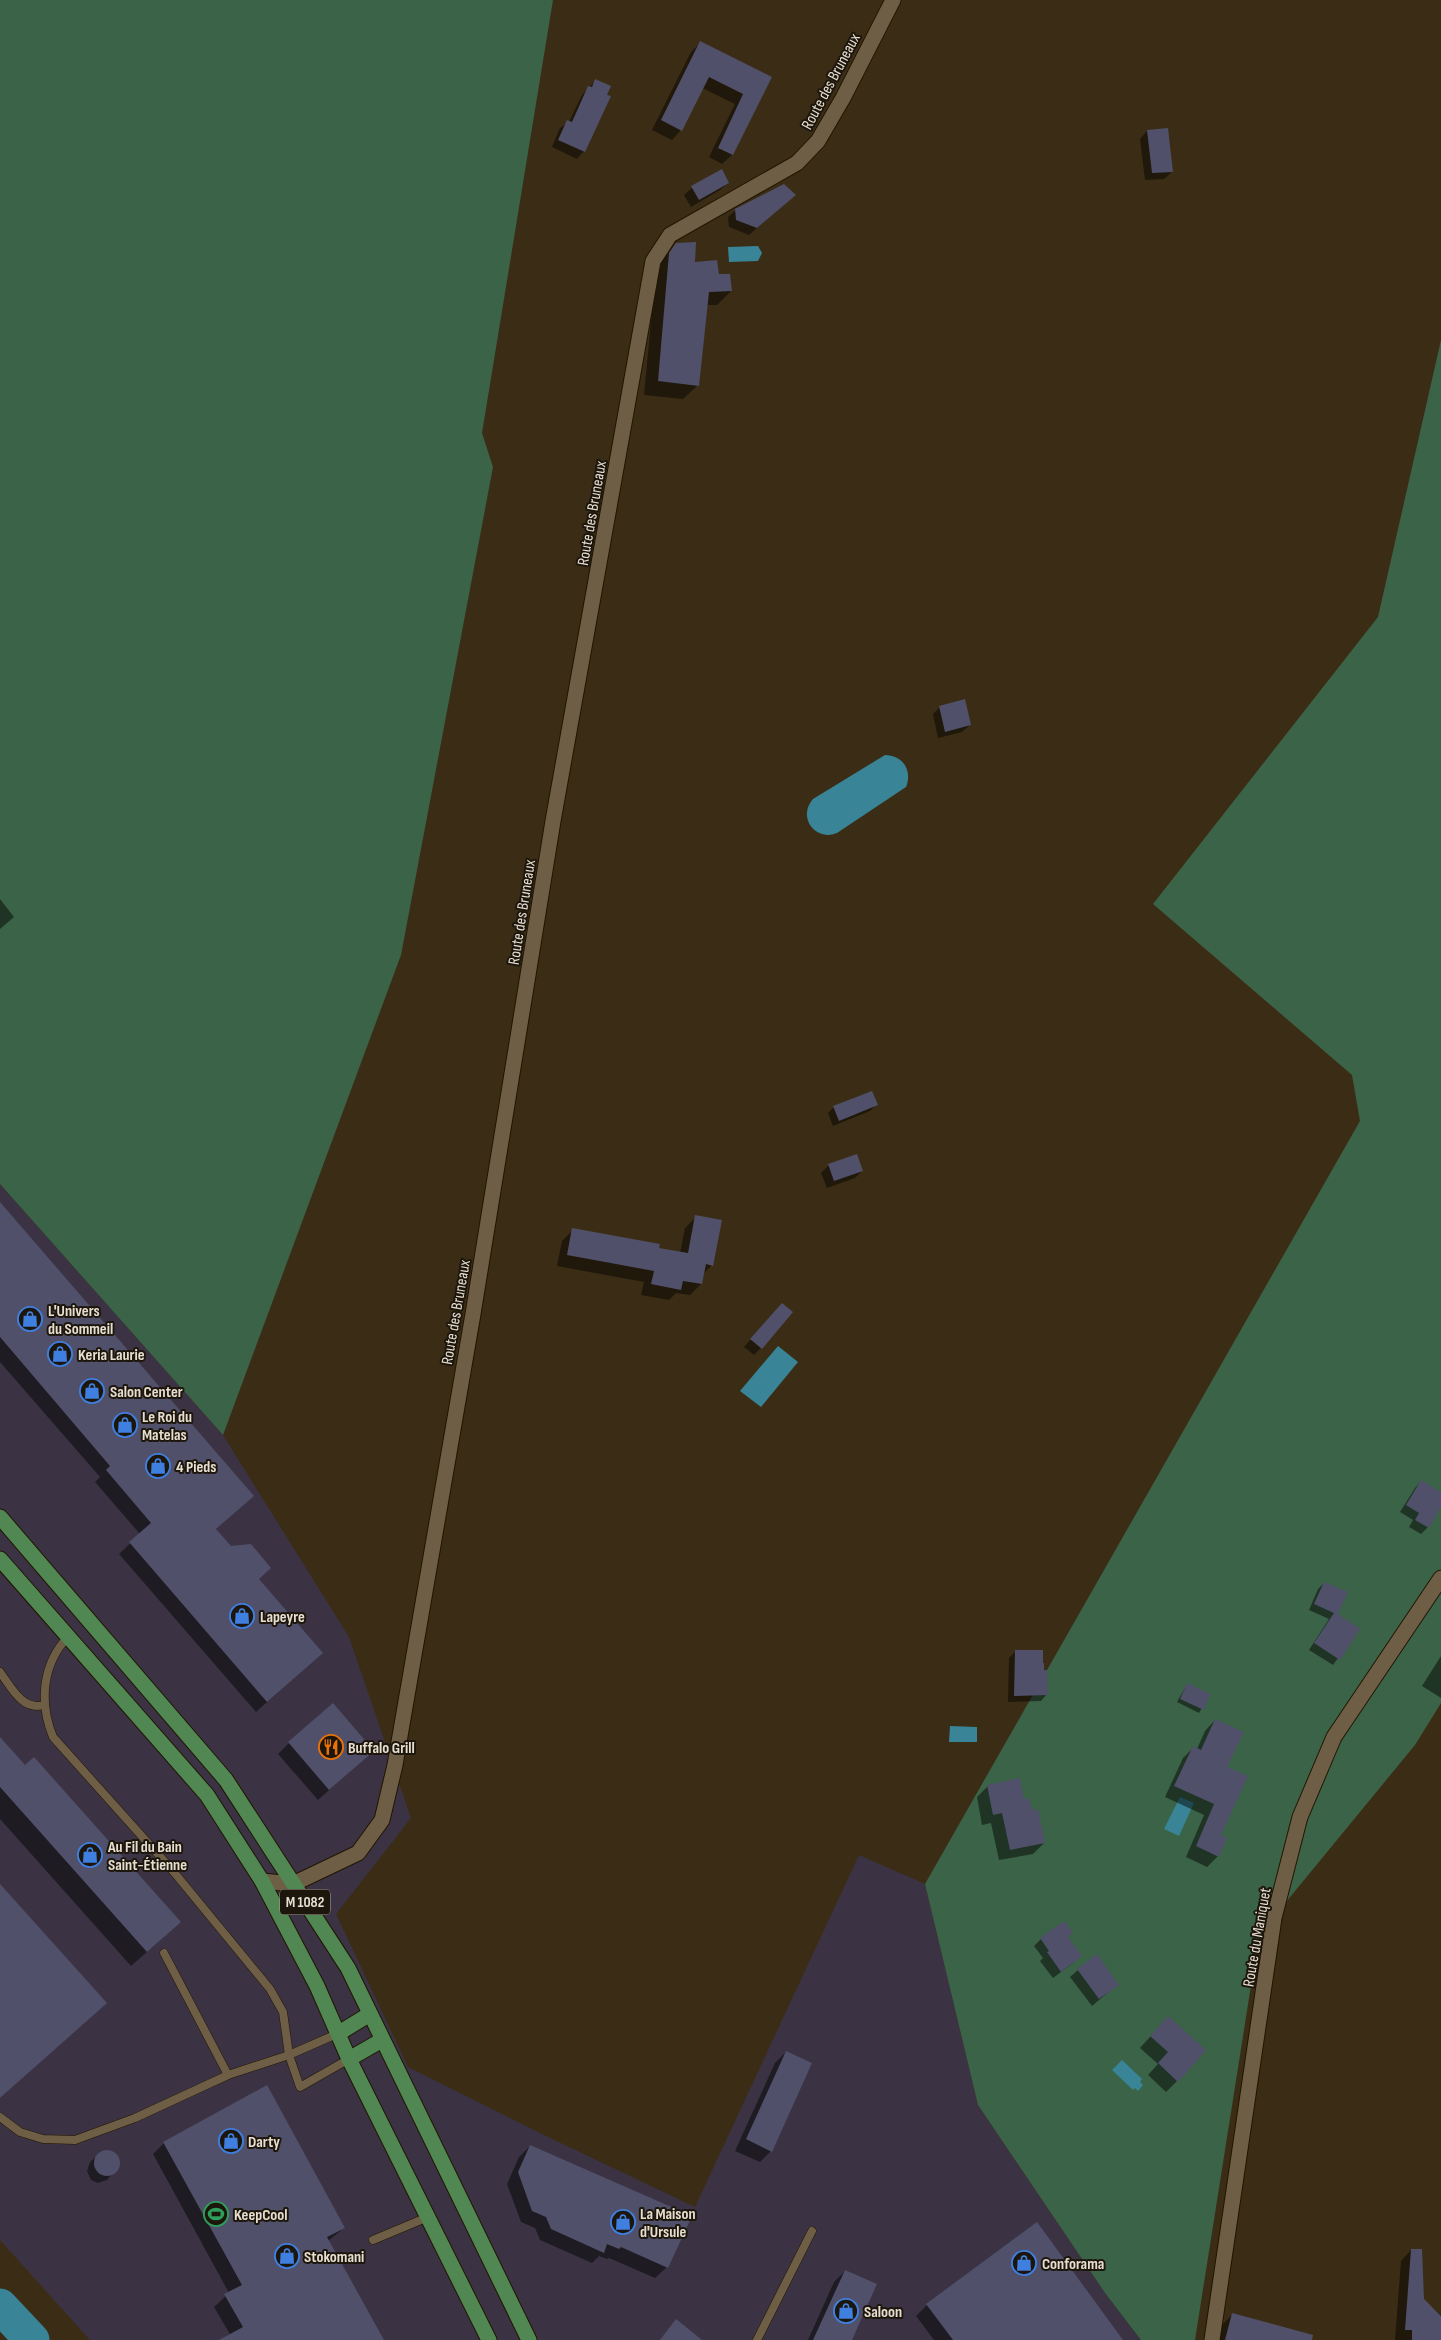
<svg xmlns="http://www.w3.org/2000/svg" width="1441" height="2340" viewBox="0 0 1441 2340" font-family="'Sofia Sans Condensed',sans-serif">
<rect width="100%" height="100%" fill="#3b2d15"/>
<path fill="#3b3343" d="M0,1184L223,1435L349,1637L411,1818L336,1914L408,2067L544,2135L695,2207L859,1855L925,1884L978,2105L1105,2293L1141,2340H90L0,2240Z"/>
<g fill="#3b6347">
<path d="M0,0H553L482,433L493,467L401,955L223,1435L0,1184Z"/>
<path d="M1441,340V1703L1415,1745L1259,1935L1195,2340H1141L1105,2293L978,2105L925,1884L1360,1121L1352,1075L1153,904L1378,617Z"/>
</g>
<g fill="#398597">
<path d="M758,246L762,253L758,261L729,262L728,247Z"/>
<path d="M885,755C902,755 913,770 906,787L837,833C815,842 797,817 813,799Z"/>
<path d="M778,1346L798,1362L761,1407L740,1391Z"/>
<path d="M950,1726L977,1727V1742H949Z"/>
<path d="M1180,1797L1194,1803L1179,1836L1164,1829Z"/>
<path d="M1122,2060L1142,2079L1140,2082L1143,2085L1138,2091L1135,2088L1133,2090L1112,2070Z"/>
</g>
<g fill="#0007">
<path d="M700,43L770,77L732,155L722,164L709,157L735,104L702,88L681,130L672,140L652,130L691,52Z"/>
<path d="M596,80L584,151L577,159L552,147L560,128L569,122L582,95Z"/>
<path d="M1167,129L1172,172L1164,179L1145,180L1140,139L1147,131Z"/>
<path d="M721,171L728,183L720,190L691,207L684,195L692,188Z"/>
<path d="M787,202L749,235L729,227L728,217L736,210Z"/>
<path d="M676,244L693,264L718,276L731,291L717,305H706L698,385L683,399L644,395L656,268Z"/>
<path d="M940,707L970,725L962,732L938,738L933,714Z"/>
<path d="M0,899L14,917L0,929Z"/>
<path d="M876,1105L870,1111L833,1126L828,1113L834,1107Z"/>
<path d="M829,1165L862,1171L855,1178L827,1188L821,1173Z"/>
<path d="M0,1203L252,1496L215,1530L322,1653L256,1712L119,1554L140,1534L95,1482L100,1477L0,1362Z"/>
<path d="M696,1217L712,1265L702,1275L701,1284L690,1295L676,1293L669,1300L641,1295L644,1282L557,1266L562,1241L573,1230L680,1253L685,1228Z"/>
<path d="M775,1312L761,1348L754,1355L744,1347Z"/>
<path d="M1421,1481L1441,1493V1504L1428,1527L1421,1534L1409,1527L1413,1520L1400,1512L1415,1488Z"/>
<path d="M1324,1583L1336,1615L1358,1630L1333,1665L1309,1650L1329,1619L1309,1610L1318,1589Z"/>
<path d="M1016,1651L1047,1694L1041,1701L1008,1702L1009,1658Z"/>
<path d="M1441,1656V1698L1422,1686Z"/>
<path d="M1187,1684L1209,1695L1199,1713L1177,1702Z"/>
<path d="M1215,1720L1225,1768L1218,1856L1207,1867L1186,1857L1204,1815L1165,1797L1183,1758L1193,1748L1197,1749L1205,1731Z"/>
<path d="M0,1739L164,1937L131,1966L0,1819Z"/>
<path d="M289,1743L373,1751L318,1800L278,1754Z"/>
<path d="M988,1786L1023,1800L1044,1843L1033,1854L999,1860L991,1823L982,1825L977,1797Z"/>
<path d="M0,1886L105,2003L0,2098Z"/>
<path d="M1067,1938L1073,1963L1053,1978L1040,1961L1043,1958L1034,1946L1041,1939Z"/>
<path d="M1078,1970L1117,1985L1092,2006L1070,1977Z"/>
<path d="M1168,2017L1177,2081L1166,2092L1148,2075L1158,2064L1140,2048Z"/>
<path d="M786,2052L771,2151L760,2162L735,2151L775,2063Z"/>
<path d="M164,2143L344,2228L328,2241L382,2340H227L231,2336L214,2307L229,2293L153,2154Z"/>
<path d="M530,2146L667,2267L655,2278L609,2258L607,2259L599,2256L592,2263L540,2240L535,2228L521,2222L507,2184L519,2157Z"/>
<path d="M108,2151L116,2155L119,2165L107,2180L98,2183L91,2180L87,2171L90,2162L98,2155Z"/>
<path d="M1411,2250L1423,2300L1441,2315V2340H1395L1401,2261Z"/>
<path d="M845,2271L850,2340H808L834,2282Z"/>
<path d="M927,2305L1121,2340H934L916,2316Z"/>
<path d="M1232,2315L1300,2340H1218L1222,2325Z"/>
</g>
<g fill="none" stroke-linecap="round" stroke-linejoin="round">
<path stroke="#398597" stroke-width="35" d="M0,2306L32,2340"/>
</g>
<g fill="#50506a">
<path d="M700,41L772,77L733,155L718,148L743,94L709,77L682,131L661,120Z"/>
<path d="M595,79L611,86L607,95L611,96L585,152L558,140L567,120L572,122L588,86L592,87Z"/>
<path d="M1168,128L1173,172L1152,173L1147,130Z"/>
<path d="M722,169L729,183L699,200L691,186Z"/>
<path d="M784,184L796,195L757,228L736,220L735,209Z"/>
<path d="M696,242L695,262L717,260L719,274H730L732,291L709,292L699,386L658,381L669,253L676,243Z"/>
<path d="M965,699L971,725L945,732L939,706Z"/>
<path d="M872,1091L878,1105L839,1121L833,1106Z"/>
<path d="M857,1154L863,1171L834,1181L828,1164Z"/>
<path d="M0,1202L254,1496L216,1529L231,1546L251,1544L271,1568L259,1579L323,1653L267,1702L129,1542L151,1523L106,1470L110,1466L0,1337Z"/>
<path d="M695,1215L722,1220L713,1266L706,1264L702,1284L683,1281L681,1290L651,1284L654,1271L567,1255L572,1228L660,1244L659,1248L688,1253Z"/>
<path d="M782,1303L793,1312L762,1349L750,1339Z"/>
<path d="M1421,1480L1441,1492V1507L1429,1528L1415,1520L1419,1513L1406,1505Z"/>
<path d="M1324,1582L1348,1592L1338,1614L1360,1629L1340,1660L1314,1643L1334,1613L1314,1604Z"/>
<path d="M1015,1650H1043V1663H1044V1670H1047L1048,1695L1014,1696Z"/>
<path d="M1187,1683L1210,1694L1204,1710L1180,1699Z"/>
<path d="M333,1703L374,1751L329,1790L288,1742Z"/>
<path d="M1215,1719L1244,1732L1227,1767L1248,1776L1221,1835L1227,1838L1219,1857L1196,1846L1214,1804L1174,1786L1193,1746L1201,1750Z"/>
<path d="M0,1737L25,1765L34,1757L181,1922L147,1952L0,1787Z"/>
<path d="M1020,1778L1024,1799L1029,1798L1032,1810L1038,1809L1045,1843L1010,1850L1002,1813L993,1815L987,1785Z"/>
<path d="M0,1884L107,2003L0,2098Z"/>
<path d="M1064,1921L1073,1933L1068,1937L1082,1956L1061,1972L1047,1952L1049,1951L1040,1938Z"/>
<path d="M1097,1954L1119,1985L1099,1999L1077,1969Z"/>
<path d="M1168,2016L1206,2050L1178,2082L1158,2063L1168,2052L1150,2036Z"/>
<path d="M786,2051L812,2063L772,2152L746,2139Z"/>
<path d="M267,2085L345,2228L327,2237L384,2340H219L243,2327L224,2294L242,2285L163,2142Z"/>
<path d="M530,2145L692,2216L668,2268L621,2247L619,2249L607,2244L604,2253L551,2229L546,2217L532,2211L518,2172Z"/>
<circle cx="107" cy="2163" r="13"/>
<path d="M1037,2222L1123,2340H953L926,2304Z"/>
<path d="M1411,2249H1422L1424,2299L1441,2316V2340H1412V2330H1405Z"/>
<path d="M845,2270L877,2284L852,2340H813Z"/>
<path d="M1232,2313L1313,2335L1312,2340H1225Z"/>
<path d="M676,2319L702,2340H660Z"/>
</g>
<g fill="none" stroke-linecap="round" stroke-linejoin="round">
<defs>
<g id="lane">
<path d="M68,1637C42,1664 39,1703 53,1737L173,1871L270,1989L283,2012L289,2055L300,2087L349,2059"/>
<path d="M0,1672C11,1687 22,1711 44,1705"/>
<path d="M164,1953L228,2075"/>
<path d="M0,2117L20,2132L43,2139L75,2140L135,2118L228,2075L289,2055L339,2033"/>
<path d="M373,2240L428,2217"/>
<path d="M757,2340L812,2231"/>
</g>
<g id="street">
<path d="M262,1881L293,1884L358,1853L382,1820L395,1765L473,1314L553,821L653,261L670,235L797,163L818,141L843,98L893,0"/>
<path d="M1212,2340L1274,1918L1300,1817L1334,1737L1441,1578"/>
</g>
<g id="primary">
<path d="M0,1517L226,1780L348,1968L529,2340"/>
<path d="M0,1559L207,1795L262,1881L317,1986L349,2059L489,2340"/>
<path d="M339,2033L370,2014"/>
<path d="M349,2059L382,2040"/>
</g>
</defs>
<use href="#lane" stroke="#211500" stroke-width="9"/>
<use href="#street" stroke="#211500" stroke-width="17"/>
<use href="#primary" stroke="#211500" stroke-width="17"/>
<use href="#lane" stroke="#6d5e45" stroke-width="8"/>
<use href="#street" stroke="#6d5e45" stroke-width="15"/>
<use href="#primary" stroke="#508752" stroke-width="15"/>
</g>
<defs>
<symbol id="shop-ring" viewBox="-11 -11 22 22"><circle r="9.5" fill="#1c160c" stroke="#3f7fe0" stroke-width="1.5"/><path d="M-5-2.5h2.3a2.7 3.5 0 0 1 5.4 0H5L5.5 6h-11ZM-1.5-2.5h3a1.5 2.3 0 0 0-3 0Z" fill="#3f7fe0"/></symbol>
<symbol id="restaurant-ring" viewBox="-11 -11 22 22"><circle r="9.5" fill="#1c160c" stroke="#e8710a" stroke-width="1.5"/><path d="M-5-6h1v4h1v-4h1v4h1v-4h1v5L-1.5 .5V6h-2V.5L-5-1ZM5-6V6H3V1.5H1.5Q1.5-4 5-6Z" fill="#e8710a"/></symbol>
<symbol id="stadium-ring" viewBox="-11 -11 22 22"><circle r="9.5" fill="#1c160c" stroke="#2e9e5b" stroke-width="1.5"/><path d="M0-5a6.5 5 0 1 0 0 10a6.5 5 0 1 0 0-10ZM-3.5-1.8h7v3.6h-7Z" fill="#2e9e5b"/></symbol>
</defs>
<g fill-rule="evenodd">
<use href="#shop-ring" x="16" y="1305" width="28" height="28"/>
<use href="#shop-ring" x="46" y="1340" width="28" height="28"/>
<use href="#shop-ring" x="78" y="1377" width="28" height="28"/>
<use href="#shop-ring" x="111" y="1411" width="28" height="28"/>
<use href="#shop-ring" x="144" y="1452" width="28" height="28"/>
<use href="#shop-ring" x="228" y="1602" width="28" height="28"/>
<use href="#restaurant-ring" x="317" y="1733" width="28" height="28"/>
<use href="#shop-ring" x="76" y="1841" width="28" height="28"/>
<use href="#shop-ring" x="217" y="2127" width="28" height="28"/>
<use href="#stadium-ring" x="202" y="2200" width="28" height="28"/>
<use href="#shop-ring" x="609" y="2208" width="28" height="28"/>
<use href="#shop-ring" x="273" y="2242" width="28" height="28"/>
<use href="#shop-ring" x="1010" y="2249" width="28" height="28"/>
<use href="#shop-ring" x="832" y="2297" width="28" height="28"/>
</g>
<g text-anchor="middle" stroke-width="4" stroke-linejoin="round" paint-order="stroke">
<rect fill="#1c160c" stroke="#aaa295" stroke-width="1" x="280" y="1889.5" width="50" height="25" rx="4"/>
<g font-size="15" font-weight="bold" fill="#e7ded0">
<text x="305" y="1907">M 1082</text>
</g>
<g font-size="16" fill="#e7ded0" stroke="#1c160c">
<text transform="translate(830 81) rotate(-62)" y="6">Route des Bruneaux</text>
<text transform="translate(591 513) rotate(-80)" y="6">Route des Bruneaux</text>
<text transform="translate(521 912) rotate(-81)" y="6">Route des Bruneaux</text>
<text transform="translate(455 1312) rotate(-80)" y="6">Route des Bruneaux</text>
<text transform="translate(1256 1937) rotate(-80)" y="6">Route du Maniquet</text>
</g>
<g font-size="16" font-weight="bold" fill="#e7ded0" stroke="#1c160c" text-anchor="start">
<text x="48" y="1316">L'Univers<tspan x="48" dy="18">du Sommeil</tspan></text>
<text x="78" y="1360">Keria Laurie</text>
<text x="110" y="1397">Salon Center</text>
<text x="142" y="1422">Le Roi du<tspan x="142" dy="18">Matelas</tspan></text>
<text x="176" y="1472">4 Pieds</text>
<text x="260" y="1622">Lapeyre</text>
<text x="348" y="1753">Buffalo Grill</text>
<text x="108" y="1852">Au Fil du Bain<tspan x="108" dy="18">Saint-Étienne</tspan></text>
<text x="248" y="2147">Darty</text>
<text x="640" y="2219">La Maison<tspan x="640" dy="18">d'Ursule</tspan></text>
<text x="234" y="2220">KeepCool</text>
<text x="304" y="2262">Stokomani</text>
<text x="1042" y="2269">Conforama</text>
<text x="864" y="2317">Saloon</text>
</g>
</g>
</svg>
